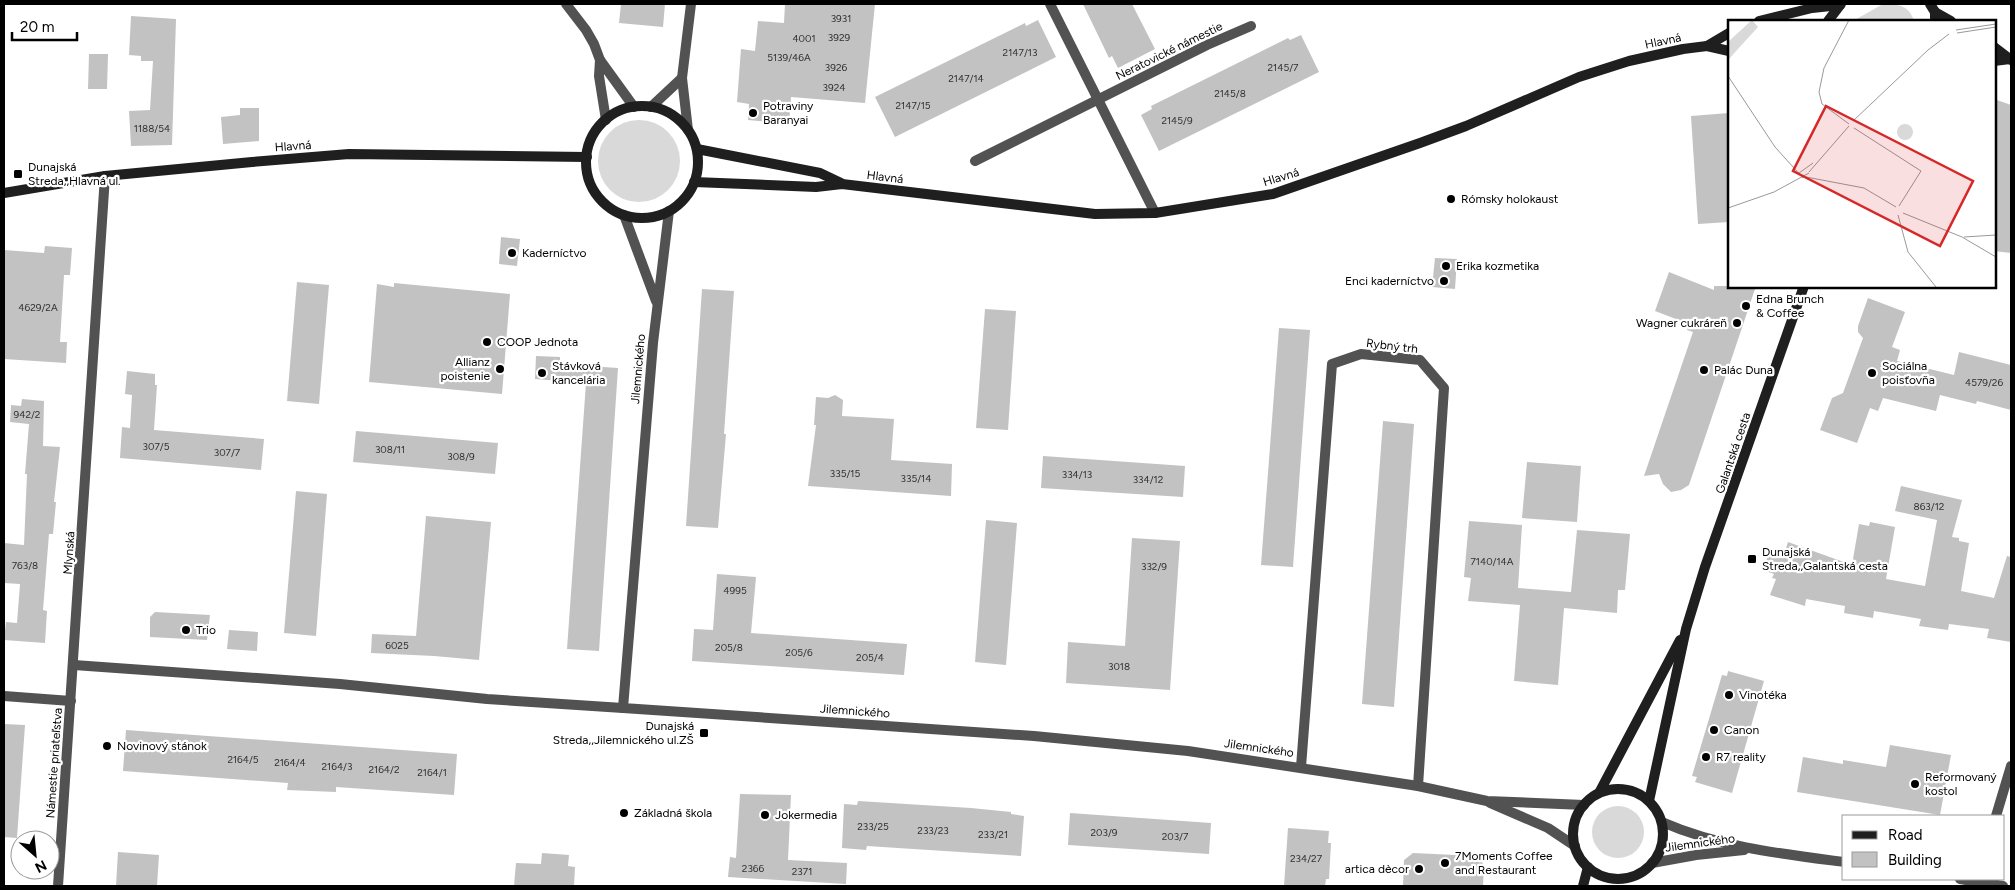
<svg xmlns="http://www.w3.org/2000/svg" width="2015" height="890" viewBox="0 0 2015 890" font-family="Figtree,sans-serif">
<rect width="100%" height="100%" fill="#fff"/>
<g fill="#d9d9d9">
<path d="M1883,4C1898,4 1909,5 1914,21H1853Z"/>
<circle cx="639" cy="161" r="41"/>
<circle cx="1618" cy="832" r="26"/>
</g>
<g fill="#c2c2c2">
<path d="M621,4H665L663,27L619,23Z"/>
<path d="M785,4H875L865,103L791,97L789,124L748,120L749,104L737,102L741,49L755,51L758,21L784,23Z"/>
<path d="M1083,4H1132L1155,49L1118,68L1112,56L1109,58Z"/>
<path d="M131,16L176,19L172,145L131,146L129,111L150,110L153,61H141V56L129,55Z"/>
<path d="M1038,20L1056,57L895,137L875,97L1025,23L1026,26Z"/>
<path d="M1301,35L1319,72L1159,151L1141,115L1152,109L1151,106L1288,38L1290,40Z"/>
<path d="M89,54H108L107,89H88Z"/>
<path d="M1997,100L2011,105V253L1994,251V110Z"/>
<path d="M240,108H259V141L223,144L221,117L240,115Z"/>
<path d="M1729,113V222L1698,224L1691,116Z"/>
<path d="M501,237L520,239L517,266L499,264Z"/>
<path d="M45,246L72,248L70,275H64L60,342H67L66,363L4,359V250L44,253Z"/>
<path d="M1435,258L1457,259L1455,289L1432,287Z"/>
<path d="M1669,272L1714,290V286H1756L1689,485L1681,490L1671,492L1663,484L1659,474L1644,476L1693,332L1687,330L1689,324L1655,311Z"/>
<path d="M297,282L329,285L319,404L287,401Z"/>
<path d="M394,283L510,294L502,394L369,382L377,284L394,287Z"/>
<path d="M702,289L734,291L724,434H726L718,528L686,526Z"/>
<path d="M1868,298L1905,312L1892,347L1900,350L1897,361L1954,375L1959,352L2011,365V410L1977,401L1976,404L1940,395L1936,411L1883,398L1878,411L1870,408L1857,443L1820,430L1832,398L1843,393L1863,338L1858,332V326Z"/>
<path d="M985,309L1016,311L1008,430L976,428Z"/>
<path d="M1279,328L1310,330L1293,567L1261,565Z"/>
<path d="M536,356L560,357V364L618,368L599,651L567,649L586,383L535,379Z"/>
<path d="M127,371L155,374V385H157L154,430L264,439L261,470L120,458L122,427L130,428L132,395L125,394Z"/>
<path d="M835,395L843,400L842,416L894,419L891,460L952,464L951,496L808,486L816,425H814L816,397L828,398Z"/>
<path d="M22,399L44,401L43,446L60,447L54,502H56L53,534H49L43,610L47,611L45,643L4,640L6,622L17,623L20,584L4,583V543L24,545L27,474H25L29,424L10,422L11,405L21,406Z"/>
<path d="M1383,421L1414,424L1394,707L1362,704Z"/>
<path d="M356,431L498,443L495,474L353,462Z"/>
<path d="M1043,456L1185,466L1183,497L1041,488Z"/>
<path d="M1527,462L1581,466L1577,522L1522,518Z"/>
<path d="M1901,486L1962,500L1952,537L1959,538V541L1969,543L1961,591L1994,598L2007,556L2011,557V642L1987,638L1989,629L1949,624L1948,630L1919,626L1921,619L1874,611L1873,618L1844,613L1845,606L1806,599L1805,606L1770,595L1776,579L1772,578L1774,574L1763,570L1769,553L1783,557L1788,542L1852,565L1859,524L1869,526L1870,522L1895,527L1886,579L1925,586L1937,520L1895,511Z"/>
<path d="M296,491L327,494L316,636L284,633Z"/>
<path d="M426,516L491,522L479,660L434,656L371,653L372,634L416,636Z"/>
<path d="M986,520L1017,523L1006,665L975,662Z"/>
<path d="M1469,521L1522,525L1518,588L1571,592L1577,530L1630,534L1625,590H1618L1617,613L1564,608L1558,685L1514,681L1520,605L1468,601L1471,578L1464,577Z"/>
<path d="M1132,538L1180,541L1170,690L1066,683L1068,642L1125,646Z"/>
<path d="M717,574L756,577L751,633L907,644L904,675L692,661L694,629L713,630Z"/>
<path d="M155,612L210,615L207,640L150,637V617Z"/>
<path d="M229,630L258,632L257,651L227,649Z"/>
<path d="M1728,671L1764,681L1732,793L1695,782L1697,777L1692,776L1722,675L1727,676Z"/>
<path d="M4,724L25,725L17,838L4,837Z"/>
<path d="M126,730L457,754L454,795L336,787V792L287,790L288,783L123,771Z"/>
<path d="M1890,745L1951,755L1940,815L1797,792L1803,757L1843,764V760L1886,767Z"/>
<path d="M740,794L791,795L788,860L847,863L846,884L728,877L730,857L736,858Z"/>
<path d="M858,801L971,808L1011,812V814L1024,816L1021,856L867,846L866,850L842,848L844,804L857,805Z"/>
<path d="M1070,813L1211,823L1209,854L1068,845Z"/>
<path d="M1288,828L1329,831L1328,843H1331L1329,879H1326L1325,886H1284Z"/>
<path d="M118,852L159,855L157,886H116Z"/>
<path d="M542,853L569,855L568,866L575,867L574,886H514L516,863L541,864Z"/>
<path d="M1413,853L1477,856L1484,865L1483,886H1403L1404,860Z"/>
</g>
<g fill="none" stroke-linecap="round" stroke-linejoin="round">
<g stroke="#525252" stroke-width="10">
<path d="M1050,4L1155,213"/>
<path d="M651,107L682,78"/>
<path d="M688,130L682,78L691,4"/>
<path d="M975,161L1207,45L1251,26"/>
<path d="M74,665L340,684L487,699L623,708"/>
<path d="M4,696L71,701"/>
<path d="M1301,767L1332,364L1361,354L1420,360L1444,388L1418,786"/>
<path d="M1996,816L2011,766"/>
<path d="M58,886L105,176"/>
</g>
<g stroke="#525252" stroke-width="10">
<path d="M566,4L586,30L594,44L600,60L634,107"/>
<path d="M600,60L599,76L606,120"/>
<path d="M669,211L653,343L623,708L1034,736L1188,751L1418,786L1487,801L1584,805"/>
<path d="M624,215L656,301"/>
<path d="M1490,803L1548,828L1575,846"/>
<path d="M1662,822C1719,847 1782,854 1844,862"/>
<path d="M1652,863L1696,855L1744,850"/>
<path d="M1960,879L2003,886"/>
</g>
<g stroke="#1f1f1f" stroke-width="10">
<path d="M1930,4L1935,12V21"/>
<path d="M1935,12L1951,21"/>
<path d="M1759,21L1812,8L1840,5"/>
<path d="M1828,21L1841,4"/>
<path d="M1707,46L1729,33"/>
<path d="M1994,47L2011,60"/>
<path d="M1994,61L2010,59"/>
<circle cx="642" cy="162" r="56"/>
<path d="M697,149L820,173L841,183"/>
<path d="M694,182L816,187L842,184L1095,214L1155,213L1273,194L1420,143L1466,126L1579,77L1629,61L1683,49L1707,46L1729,51"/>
<path d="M4,193L105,176L252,162L349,154L587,157"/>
<circle cx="1618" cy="834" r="45"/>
<path d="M1599,793L1680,640"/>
<path d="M1649,801L1686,629L1705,567L1804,286"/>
<path d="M1583,886L1588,867"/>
</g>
</g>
<g fill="#000" stroke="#fff" stroke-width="2">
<circle cx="753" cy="113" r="5"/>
<rect x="13" y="169" width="10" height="10" rx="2.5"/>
<circle cx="1451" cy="199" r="5"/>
<circle cx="512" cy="253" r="5"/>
<circle cx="1446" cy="266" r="5"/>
<circle cx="1444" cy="281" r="5"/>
<circle cx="1746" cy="306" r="5"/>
<circle cx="1737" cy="323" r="5"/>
<circle cx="487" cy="342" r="5"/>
<circle cx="500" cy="369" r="5"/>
<circle cx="1704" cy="370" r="5"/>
<circle cx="542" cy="373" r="5"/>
<circle cx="1872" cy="373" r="5"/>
<rect x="1747" y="554" width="10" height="10" rx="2.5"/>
<circle cx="186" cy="630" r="5"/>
<circle cx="1729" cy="695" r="5"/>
<circle cx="1714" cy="730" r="5"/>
<rect x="699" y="728" width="10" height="10" rx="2.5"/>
<circle cx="107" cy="746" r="5"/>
<circle cx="1706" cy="757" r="5"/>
<circle cx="1915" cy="784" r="5"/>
<circle cx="624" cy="813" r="5"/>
<circle cx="765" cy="815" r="5"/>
<circle cx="1445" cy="863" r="5"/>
<circle cx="1419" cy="869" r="5"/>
</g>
<g text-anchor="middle" stroke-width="4.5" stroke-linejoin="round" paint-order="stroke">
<g font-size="10" fill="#303030">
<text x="841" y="22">3931</text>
<text x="839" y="41">3929</text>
<text x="804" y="42">4001</text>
<text x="1020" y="56">2147/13</text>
<text x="789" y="61">5139/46A</text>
<text x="836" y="71">3926</text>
<text x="1283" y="71">2145/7</text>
<text x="966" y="82">2147/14</text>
<text x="834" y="91">3924</text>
<text x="1230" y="97">2145/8</text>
<text x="913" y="109">2147/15</text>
<text x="1177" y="124">2145/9</text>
<text x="152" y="132">1188/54</text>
<text x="38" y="311">4629/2A</text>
<text x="1984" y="386">4579/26</text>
<text x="27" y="418">942/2</text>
<text x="156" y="450">307/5</text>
<text x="390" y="453">308/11</text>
<text x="227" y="456">307/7</text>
<text x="461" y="460">308/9</text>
<text x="845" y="477">335/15</text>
<text x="1077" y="478">334/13</text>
<text x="916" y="482">335/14</text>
<text x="1148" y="483">334/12</text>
<text x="1929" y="510">863/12</text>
<text x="1492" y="565">7140/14A</text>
<text x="25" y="569">763/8</text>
<text x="1154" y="570">332/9</text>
<text x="735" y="594">4995</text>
<text x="397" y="649">6025</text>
<text x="729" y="651">205/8</text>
<text x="799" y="656">205/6</text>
<text x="870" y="661">205/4</text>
<text x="1119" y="670">3018</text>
<text x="243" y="763">2164/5</text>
<text x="290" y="766">2164/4</text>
<text x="337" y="770">2164/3</text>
<text x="384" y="773">2164/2</text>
<text x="432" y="776">2164/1</text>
<text x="873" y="830">233/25</text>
<text x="933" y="834">233/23</text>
<text x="1104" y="836">203/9</text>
<text x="993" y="838">233/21</text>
<text x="1175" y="840">203/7</text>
<text x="1306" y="862">234/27</text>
<text x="753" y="872">2366</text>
<text x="802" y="875">2371</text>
</g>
<g font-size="12" fill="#000" stroke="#fff">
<text transform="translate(1663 41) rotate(-12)" y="4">Hlavná</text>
<text transform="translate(1169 51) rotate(-26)" y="4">Neratovické námestie</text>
<text transform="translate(293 146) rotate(-4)" y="4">Hlavná</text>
<text transform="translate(885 177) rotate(7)" y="4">Hlavná</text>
<text transform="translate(1281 177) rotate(-17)" y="4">Hlavná</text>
<text transform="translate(1392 346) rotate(7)" y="4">Rybný trh</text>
<text transform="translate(638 369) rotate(-85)" y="4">Jilemnického</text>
<text transform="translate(1733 453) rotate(-71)" y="4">Galantská cesta</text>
<text transform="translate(69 553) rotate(-86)" y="4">Mlynská</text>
<text transform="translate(855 711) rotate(4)" y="4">Jilemnického</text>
<text transform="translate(1259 748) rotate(8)" y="4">Jilemnického</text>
<text transform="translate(54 763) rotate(-86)" y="4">Námestie priateľstva</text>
<text transform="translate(1700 843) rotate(-8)" y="4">Jilemnického</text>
</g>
<g font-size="12" fill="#000" stroke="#fff" text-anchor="start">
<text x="763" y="110">Potraviny<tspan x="763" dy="14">Baranyai</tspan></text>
<text x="28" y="171">Dunajská<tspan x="28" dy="14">Streda,,Hlavná ul.</tspan></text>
<text x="1461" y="203">Rómsky holokaust</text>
<text x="522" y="257">Kaderníctvo</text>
<text x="1456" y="270">Erika kozmetika</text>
<text x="1434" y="285" text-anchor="end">Enci kaderníctvo</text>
<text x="1756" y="303">Edna Brunch<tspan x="1756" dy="14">&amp; Coffee</tspan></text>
<text x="1727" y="327" text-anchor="end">Wagner cukráreň</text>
<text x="497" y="346">COOP Jednota</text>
<text x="490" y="366" text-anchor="end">Allianz<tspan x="490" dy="14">poistenie</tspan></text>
<text x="552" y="370">Stávková<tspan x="552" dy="14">kancelária</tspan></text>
<text x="1882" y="370">Sociálna<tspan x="1882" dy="14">poisťovňa</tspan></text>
<text x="1714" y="374">Palác Duna</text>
<text x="1762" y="556">Dunajská<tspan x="1762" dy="14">Streda,,Galantská cesta</tspan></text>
<text x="196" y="634">Trio</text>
<text x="1739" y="699">Vinotéka</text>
<text x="694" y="730" text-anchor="end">Dunajská<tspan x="694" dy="14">Streda,,Jilemnického ul.ZŠ</tspan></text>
<text x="1724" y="734">Canon</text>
<text x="117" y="750">Novinový stánok</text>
<text x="1716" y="761">R7 reality</text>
<text x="1925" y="781">Reformovaný<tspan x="1925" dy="14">kostol</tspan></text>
<text x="634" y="817">Základná škola</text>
<text x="775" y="819">Jokermedia</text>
<text x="1455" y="860">7Moments Coffee<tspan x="1455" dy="14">and Restaurant</tspan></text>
<text x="1409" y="873" text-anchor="end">artica dècor</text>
</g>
</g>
<g transform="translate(1728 20)">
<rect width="268" height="268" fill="#fff"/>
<path d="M24,0L30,7L0,40V22ZM169 112a8 8 0 1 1 16 0a8 8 0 1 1-16 0Z" fill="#d9d9d9"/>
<path fill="none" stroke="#999" stroke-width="1" d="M121,0L96,48L91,72L94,84L121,104M228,10L268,4M229,13L268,7M0,56L47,127L75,158M125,101L200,30L221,14M126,108L193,151L171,186M81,152L121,106M71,153L85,143M78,157L136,168L168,187M0,188L46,172L81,153M175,193L234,217L268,237M170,195L180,232L208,267M236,217L268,215"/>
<path fill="#d62828" fill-opacity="0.15" stroke="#d62828" stroke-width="2.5" d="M98,86L245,161L212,226L65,151Z"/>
<rect width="268" height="268" fill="none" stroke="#000" stroke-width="2.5"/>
</g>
<rect width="2015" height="890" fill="none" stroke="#000000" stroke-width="10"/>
<rect x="1842" y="815" width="162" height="65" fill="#ffffff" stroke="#999999"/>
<rect x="1852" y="831" width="25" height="8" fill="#1f1f1f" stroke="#999999"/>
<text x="1888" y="840" font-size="15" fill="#000000">Road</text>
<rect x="1852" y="852" width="25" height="15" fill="#c2c2c2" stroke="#999999"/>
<text x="1888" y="865" font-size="15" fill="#000000">Building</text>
<g transform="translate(35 855) rotate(153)"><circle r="24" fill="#ffffff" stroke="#999999"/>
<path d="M0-4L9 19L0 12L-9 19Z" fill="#000000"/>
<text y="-8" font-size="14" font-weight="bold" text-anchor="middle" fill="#000000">N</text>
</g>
<path d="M12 32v8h65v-8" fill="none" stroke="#000000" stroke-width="2.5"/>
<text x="20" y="32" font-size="15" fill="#000000" stroke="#ffffff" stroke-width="4" paint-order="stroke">20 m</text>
</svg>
